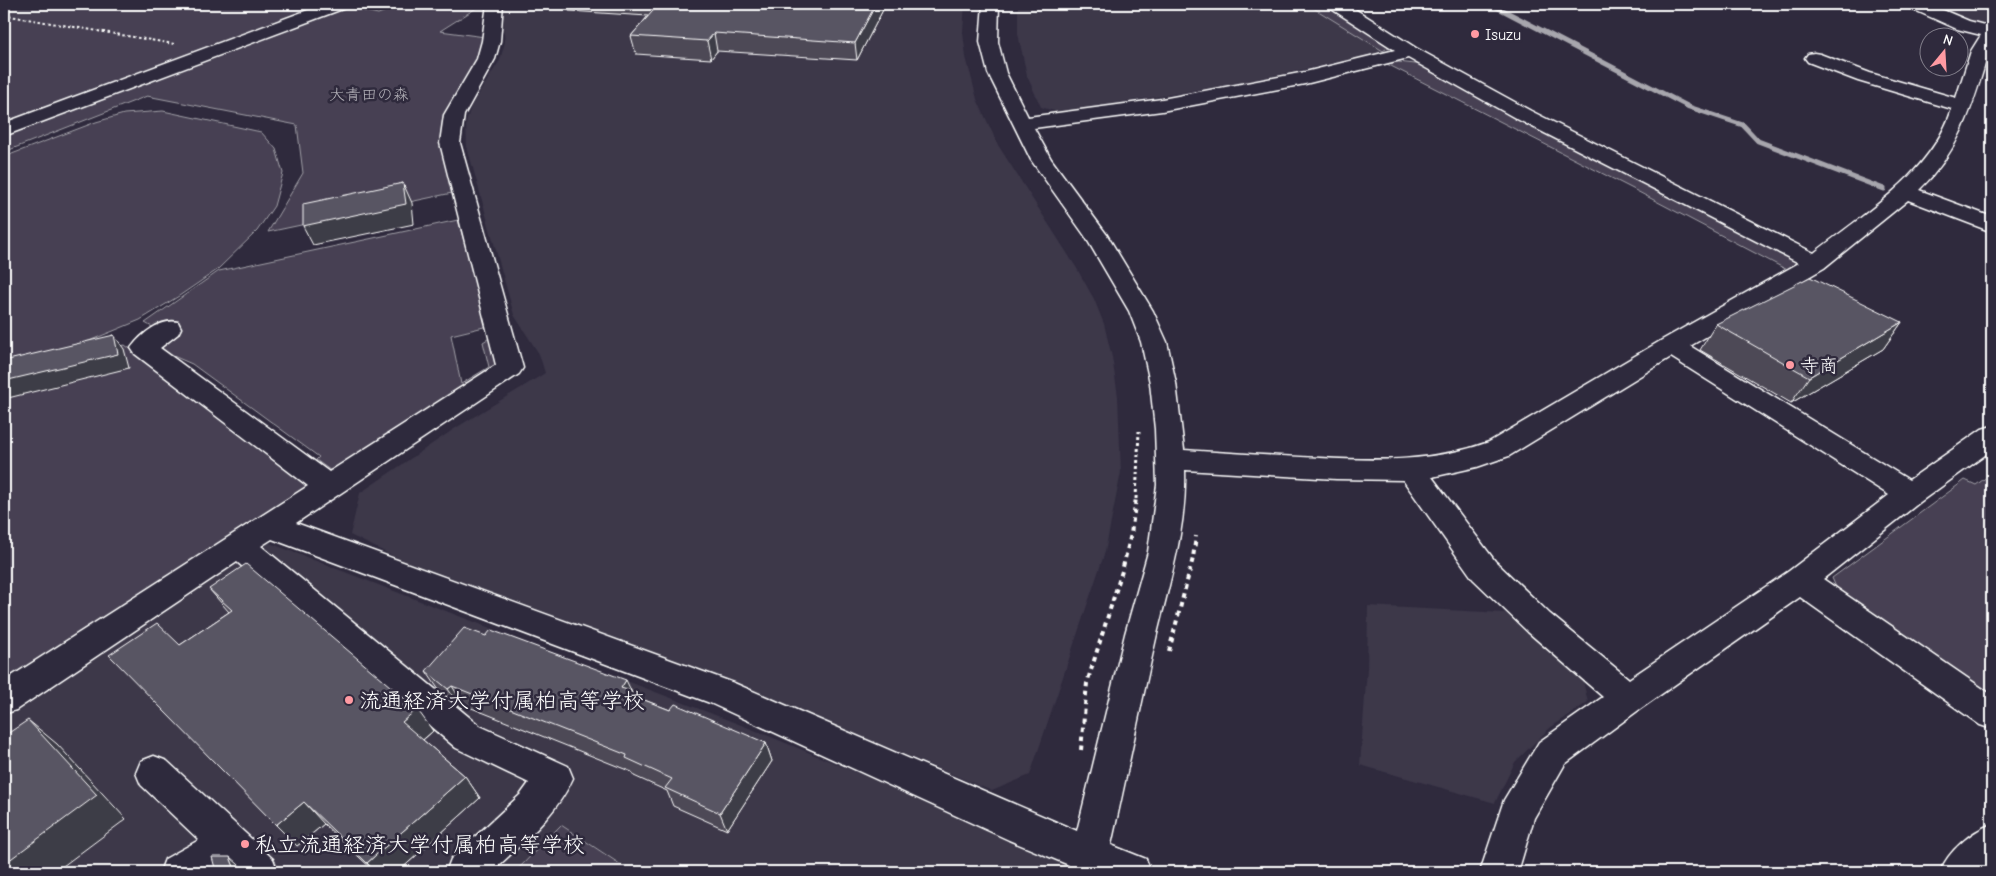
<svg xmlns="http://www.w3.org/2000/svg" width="1996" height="876" viewBox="0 0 1996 876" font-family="'Comic Neue','Klee One',sans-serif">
<rect width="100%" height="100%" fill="#2f2a3d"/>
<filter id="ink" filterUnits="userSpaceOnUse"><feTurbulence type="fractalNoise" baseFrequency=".02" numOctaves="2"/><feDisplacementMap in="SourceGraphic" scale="10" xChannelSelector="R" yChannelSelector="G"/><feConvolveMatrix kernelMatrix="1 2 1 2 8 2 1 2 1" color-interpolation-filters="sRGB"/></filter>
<g filter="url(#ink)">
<g fill="#3c3749">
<path d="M503,4H965L963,32L966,57L977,99L998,145L1076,267L1094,299L1104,324L1112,357L1118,396L1121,472L1105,552L1030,775L992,791L727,681L405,562L350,535L360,493L454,429L545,373L539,354L514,315L467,147L466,123L471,106L500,60L505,42L502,17Z"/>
<path d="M1018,4H1331L1386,39L1391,47L1385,52L1378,54L1235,84L1060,113L1041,107L1027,76L1018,34Z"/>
<path d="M1923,4H1992V22L1985,28Z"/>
<path d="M262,540L754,730L1068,859L1064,872H632L561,825L515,872H4V710Z"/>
<path d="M1368,606L1505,613L1583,681L1588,702L1550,728L1515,762L1495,803L1360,765L1367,668Z"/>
</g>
<g fill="#464152" stroke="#a2a0a8">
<path d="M4,4H335L378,14L405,4H470L478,7L440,31L485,37C482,52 476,66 467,80C457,97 443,111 441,132C440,151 448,174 452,193L268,232L303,173L297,125L147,96L4,152Z"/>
<path d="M1307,4H1323L1390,46L1383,51Z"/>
<path d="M1398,62L1424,65L1796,261L1793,273L1631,188L1387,64Z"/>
<path d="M163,111L261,132L276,149L283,173L274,206L257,231L217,270L179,296L140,320L84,343L4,367V157L96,122L124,114Z"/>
<path d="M458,220L488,326L451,335L461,384L489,367L483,342L491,337L501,368L338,476L316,460L319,457L192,364L171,355L143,336L154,328L145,323L219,271Z"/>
<path d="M125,345L312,488L4,689V374Z"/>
<path d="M1987,477L1992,480V702L1840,596L1832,578L1965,480L1976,485Z"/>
<path d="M561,825L632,872H515Z"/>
</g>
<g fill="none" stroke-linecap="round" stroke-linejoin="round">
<path stroke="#a7a6ad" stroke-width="5" d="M1491,4L1689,107L1743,125L1758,141L1884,189"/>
<defs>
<g id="minor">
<path d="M324,4H347L345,8L4,136V123Z"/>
<path d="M487,4H503L500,41L495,59L464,115L460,143L523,368L519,374L296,523L734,683L1077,831L1125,634L1148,552L1157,485L1155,429L1150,383L1141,342L1129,311L1085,236L1031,160L988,73L980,42L983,4H999L998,42L1006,73L1028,117L1162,99L1305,72L1395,50L1330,8L1328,4H1347L1416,48L1531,111L1814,253C1865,213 1931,174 1952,109L1858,81L1808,62L1805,58L1808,54L1814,53L1820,54L1870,73L1956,98L1971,51L1981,35L1957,29L1910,8L1908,4H1929L1969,21L1992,27V46L1989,51C1973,104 1961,150 1919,190L1992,217V232L1908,200L1824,268L1690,346L1909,480L1982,429L1992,426V450L1920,502L1823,579L1992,695V729L1980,725L1800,597L1640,709L1565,764L1534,818L1518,872H1480L1504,800L1539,742L1603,697L1528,632L1473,579L1403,480L1336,479L1185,470C1187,526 1170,580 1157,634C1141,704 1127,774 1111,845L1146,859L1151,872H1067L1069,865L1009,840L710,703L272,539L261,546L480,726L568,766L573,778C556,816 521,844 492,872H446L451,859L521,794L529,783L456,748L237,562L16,710L4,714V681L308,486L135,354L131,348C141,334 161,318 178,322L181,328L178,334L160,348L329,472L496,365L440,143L444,115L477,59L482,41ZM1408,58L1517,119L1799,263L1662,340L1489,442C1435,462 1378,461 1320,458C1275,456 1229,453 1184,450L1176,383L1167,342L1153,311L1107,235L1051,159L1034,128L1162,111L1305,84ZM1671,357L1889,495L1789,571L1629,679L1550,614L1495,561L1432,477L1477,467L1509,456Z"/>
<path d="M154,756L167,761L273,859L278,872H232L226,866L216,872H160L165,859L199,840L141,785L136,773L141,761Z"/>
<path d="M1992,824V867L1987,872H1940C1948,851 1971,832 1992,824Z"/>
</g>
</defs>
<use href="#minor" stroke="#fff" stroke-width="3"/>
<path stroke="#fff" stroke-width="2" stroke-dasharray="2.5 2.5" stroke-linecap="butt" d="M4,15L174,44"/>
<path stroke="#fff" stroke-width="3" stroke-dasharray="3 3" stroke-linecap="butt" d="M1136,499L1139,431"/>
<g stroke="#fff" stroke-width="4" stroke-dasharray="4.5 4.5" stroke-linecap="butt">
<path d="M1169,651L1193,558L1196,536"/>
<path d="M1081,750L1087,683L1122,571L1131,534L1136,498"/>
</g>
<use href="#minor" fill="#2f2a3d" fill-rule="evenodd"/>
</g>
<g fill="#4d4956" stroke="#fff">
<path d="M567,4H886L857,60L717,51L711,59L636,54L631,36L648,16L569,11Z"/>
<path d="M1902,322L1883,349L1791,403L1700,350L1716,324Z"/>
<path d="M209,589L433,731L423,740L465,776L480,798L398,872H375L324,824L297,846L180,645L229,612Z"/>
<path d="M426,671L634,696L670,710L766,743L772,761L727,830L673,806L667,791L634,776L632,772L464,705L461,708L439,690Z"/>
</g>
<g fill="#3e3c46" stroke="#fff">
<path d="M876,4H886L857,60L855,43Z"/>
<path d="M714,33L717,51L711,59L707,41Z"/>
<path d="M403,183L412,203L414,224L313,245L303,226Z"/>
<path d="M1902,322L1883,349L1791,403L1809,377Z"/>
<path d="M114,335L124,349L129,368L8,398L4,393V381Z"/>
<path d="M626,680L635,699H634L621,688Z"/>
<path d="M452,686L464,705L461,708L448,689Z"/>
<path d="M417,709L433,731L418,744L402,722Z"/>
<path d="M28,720L57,744L126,819L55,872H4V864Z"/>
<path d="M766,743L772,761L727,830L720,813Z"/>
<path d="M465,776L480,798L398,872H376L367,863Z"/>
<path d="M304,802L324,824L297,846L276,825Z"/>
<path d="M230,857L247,872H236Z"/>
</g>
<g fill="#595564" stroke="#fff">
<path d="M659,4H876L855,43L714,33L707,41L631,36Z"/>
<path d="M403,183L406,204L303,226V204Z"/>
<path d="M1810,277L1902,322L1809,377L1716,324Z"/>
<path d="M114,335L118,354L4,381V361Z"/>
<path d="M246,564L417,709L402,722L465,776L367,863L304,802L276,825L109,655L157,623L180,645L232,610L209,589Z"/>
<path d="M464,628L486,636L491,630L626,680L621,688L631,691L629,694L670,710L675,704L766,743L720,813L665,788L672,779L626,758L627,755L452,686L448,689L426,671Z"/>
<path d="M28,720L97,795L4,864V736Z"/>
<path d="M212,857H230L236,872H216Z"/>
</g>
</g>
<g fill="#ff9aa2" stroke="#2f2a3d" stroke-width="2">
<circle cx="1475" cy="34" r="5"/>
<circle cx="1790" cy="365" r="5"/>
<circle cx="349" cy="700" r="5"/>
<circle cx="245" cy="844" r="5"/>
</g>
<g text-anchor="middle" stroke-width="5" stroke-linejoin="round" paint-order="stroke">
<g font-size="16" fill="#fff" stroke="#2f2a3d" text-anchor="start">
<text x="1485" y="40">Isuzu</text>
</g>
<g font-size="16" fill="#b5b3ba" stroke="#2f2a3d">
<text x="369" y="100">大青田の森</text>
</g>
<g font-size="19" fill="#fff" stroke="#2f2a3d" text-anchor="start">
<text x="1800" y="372">寺商</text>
</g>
<g font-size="22" fill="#fff" stroke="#2f2a3d" text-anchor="start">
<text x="359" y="708">流通経済大学付属柏高等学校</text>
<text x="255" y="852">私立流通経済大学付属柏高等学校</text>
</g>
</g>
<rect width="1996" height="876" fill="none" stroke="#2f2a3d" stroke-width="20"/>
<rect x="10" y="10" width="1976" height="856" fill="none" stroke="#fff" stroke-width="2" filter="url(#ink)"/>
<g transform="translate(1944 52) rotate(18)"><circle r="24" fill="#2f2a3d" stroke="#827f8b"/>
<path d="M0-4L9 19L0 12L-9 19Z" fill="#ff9aa2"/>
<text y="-8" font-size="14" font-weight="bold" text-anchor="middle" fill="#ffffff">N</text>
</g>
</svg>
